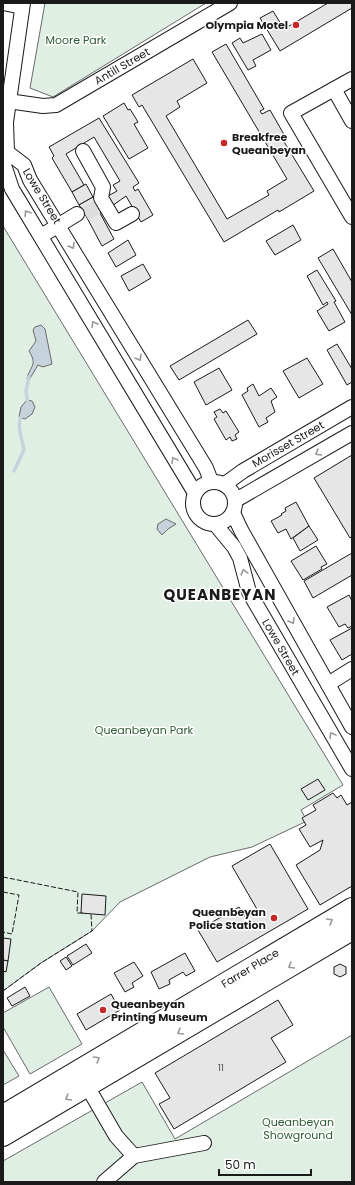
<svg xmlns="http://www.w3.org/2000/svg" width="355" height="1185" viewBox="0 0 355 1185" font-family="Poppins,sans-serif">
<rect width="100%" height="100%" fill="#fff"/>
<g fill="#e0efe3" stroke="#6a6a6a">
<path d="M45,3H206L53,97L30,88Z"/>
<path d="M3,226L343,785L301,810L307,821L252,847L210,857L120,902L92,931L41,963L3,991Z"/>
<path d="M49,987L82,1044L30,1074L3,1027V1013Z"/>
<path d="M352,1035V1182H3V1161L142,1082L175,1139Z"/>
<path d="M3,1050L19,1076L3,1085Z"/>
</g>
<g fill="#c6d2dc" stroke="#6a6a6a">
<path d="M41,325L45,329L52,364L43,367L38,365L29,380L27,379C30,365 38,366 29,351L36,341L33,330L35,327Z"/>
<path d="M27,400L32,401L35,407L32,414L25,419L19,417L21,407Z"/>
<path d="M166,519L176,524L168,529L162,535L157,529L158,524Z"/>
</g>
<g fill="none" stroke-linecap="round" stroke-linejoin="round">
<g stroke="#c6d2dc" stroke-width="3.5">
<path d="M28,404L26,391L29,377"/>
<path d="M14,471L24,450C22,439 16,424 22,415"/>
</g>
</g>
<g fill="#e6e6e6" stroke="#1a1a1a">
<path d="M328,3H352V8L280,51L260,18L273,11L284,29Z"/>
<path d="M262,34L271,50L253,60L256,66L248,70L232,43L240,38L243,43Z"/>
<path d="M226,44L264,109L260,111L262,114L270,110L286,138L283,140L314,191L279,212L278,210L224,242L142,105L139,107L132,95L193,59L207,83L177,101L180,107L166,116L227,219L269,195L267,191L287,179L212,52Z"/>
<path d="M124,103L128,110L130,109L138,122L134,124L148,148L129,159L103,116Z"/>
<path d="M99,118L139,183L133,187L135,191L138,189L153,215L141,222L126,196L112,206L106,197L117,191L113,185L120,181L94,137L66,154L84,185L72,192L52,158L54,156L49,147Z"/>
<path d="M86,184L93,197L79,205L72,192Z"/>
<path d="M93,197L98,204L84,212L79,205Z"/>
<path d="M98,204L100,208L86,216L84,212Z"/>
<path d="M100,208L102,211L100,213L114,239L102,246L86,216Z"/>
<path d="M293,225L301,240L275,255L266,241Z"/>
<path d="M128,240L136,255L116,267L108,253Z"/>
<path d="M333,249L352,282V315L318,258Z"/>
<path d="M143,264L151,278L129,291L121,276Z"/>
<path d="M317,270L336,301L334,302L345,322L329,331L317,311L328,304L327,302L323,305L307,276Z"/>
<path d="M248,320L257,334L179,380L170,366Z"/>
<path d="M337,344L352,369V382L347,385L327,350Z"/>
<path d="M307,358L323,384L299,398L283,371Z"/>
<path d="M219,368L232,390L206,405L194,382Z"/>
<path d="M253,384L259,396L271,388L277,397L271,401L275,412L266,418L268,422L259,427L242,395L248,391L247,388Z"/>
<path d="M220,409L223,413L226,411L239,432L235,435L237,439L232,441L230,437L226,440L214,419L217,417L214,412Z"/>
<path d="M352,455V536L350,538L314,478Z"/>
<path d="M296,502L309,526L291,539L286,529L278,533L271,521L282,515L281,514L286,511L285,508Z"/>
<path d="M309,526L318,540L300,551L293,538Z"/>
<path d="M316,546L327,564L321,567L322,569L303,580L291,561Z"/>
<path d="M352,553V575L313,598L304,581Z"/>
<path d="M349,595L352,601V626L348,628L345,624L339,627L327,607Z"/>
<path d="M352,628V654L342,660L330,640Z"/>
<path d="M318,779L325,790L308,800L301,789Z"/>
<path d="M333,793L337,798L341,795L347,805L352,802V886L320,905L296,865L320,850L323,840L310,847L299,829L306,825L302,818L316,810L313,805Z"/>
<path d="M270,844L308,909L217,962L198,930L239,907L246,918L258,911L232,866Z"/>
<path d="M82,894L106,896L105,915L81,913Z"/>
<path d="M3,938L11,939L8,961L3,960Z"/>
<path d="M86,944L92,953L73,965L67,956Z"/>
<path d="M185,953L195,971L186,976L183,972L169,980L170,984L159,989L151,972Z"/>
<path d="M66,957L72,966L66,970L60,961Z"/>
<path d="M3,960L8,961L6,972L3,971Z"/>
<path d="M134,962L143,976L132,983L134,987L125,992L114,973Z"/>
<path d="M340,964L346,967V974L340,977L334,974V967Z"/>
<path d="M25,987L30,996L12,1006L7,998Z"/>
<path d="M111,994L120,1010L86,1030L77,1014Z"/>
<path d="M278,1000L293,1025L271,1038L286,1062L174,1129L159,1104L170,1098L155,1073Z"/>
</g>
<g fill="none" stroke-linecap="round" stroke-linejoin="round">
<path stroke="#ddd" stroke-width="14" stroke-dasharray="14 7" stroke-linecap="butt" d="M85,214L99,206"/>
<defs>
<g id="minor">
<path d="M3,3L22,7"/>
<path d="M23,3L6,122L7,152L4,165L12,189L195,493"/>
<path d="M352,79L291,113L352,217"/>
<path d="M334,89L352,121"/>
<path d="M8,101L43,106L56,105L230,3"/>
<path d="M83,151L103,187L101,198L116,223L132,214"/>
<path d="M7,152L24,165L30,180L206,468L211,481"/>
<path d="M41,236L77,214"/>
<circle cx="214" cy="503" r="21"/>
<path d="M225,484L243,471L352,407"/>
<path d="M236,500L352,433"/>
<path d="M233,513L241,530L352,727"/>
<path d="M215,524L234,547L240,558L249,592L352,769"/>
<path d="M328,684L352,669"/>
<path d="M87,1086L116,1136L134,1156L104,1182"/>
<path d="M134,1156L204,1143"/>
</g>
<g id="highway">
<path d="M3,1115L352,908"/>
<path d="M3,1136L352,930"/>
</g>
</defs>
<use href="#minor" stroke="#1a1a1a" stroke-width="16"/>
<use href="#highway" stroke="#1a1a1a" stroke-width="22"/>
<use href="#minor" stroke="#fff" stroke-width="14"/>
<use href="#highway" stroke="#fff" stroke-width="20"/>
<g stroke="#1a1a1a" stroke-width="1" stroke-dasharray="5 2" stroke-linecap="butt">
<path d="M3,877L78,892L77,913H83"/>
<path d="M3,892L19,895L12,934L3,932"/>
<path d="M3,991L41,963L92,931L91,914"/>
</g>
</g>
<defs><path id="oneway-chevron" d="M-2-3.5L2.5 0L-2 3.5" fill="none" stroke-width="1.6" stroke-linecap="round" stroke-linejoin="round"/></defs>
<g stroke="#989898">
<use href="#oneway-chevron" transform="translate(27 213) rotate(-122)"/>
<use href="#oneway-chevron" transform="translate(72 246) rotate(59)"/>
<use href="#oneway-chevron" transform="translate(94 324) rotate(-121)"/>
<use href="#oneway-chevron" transform="translate(139 358) rotate(59)"/>
<use href="#oneway-chevron" transform="translate(318 453) rotate(150)"/>
<use href="#oneway-chevron" transform="translate(174 460) rotate(-121)"/>
<use href="#oneway-chevron" transform="translate(244 572) rotate(-105)"/>
<use href="#oneway-chevron" transform="translate(292 621) rotate(61)"/>
<use href="#oneway-chevron" transform="translate(332 735) rotate(-120)"/>
<use href="#oneway-chevron" transform="translate(330 921) rotate(-30)"/>
<use href="#oneway-chevron" transform="translate(291 966) rotate(149)"/>
<use href="#oneway-chevron" transform="translate(180 1032) rotate(150)"/>
<use href="#oneway-chevron" transform="translate(97 1059) rotate(-31)"/>
<use href="#oneway-chevron" transform="translate(68 1098) rotate(149)"/>
</g>
<g fill="#c62828" stroke="#fff" stroke-width="1.5">
<circle cx="296" cy="25" r="4"/>
<circle cx="224" cy="143" r="4"/>
<circle cx="274" cy="918" r="4"/>
<circle cx="103" cy="1010" r="4"/>
</g>
<g text-anchor="middle" stroke-width="3" stroke-linejoin="round" paint-order="stroke">
<g font-size="9" fill="#4d4d4d">
<text x="221" y="1071">11</text>
</g>
<g font-size="11" font-weight="bold" fill="#1a1a1a" stroke="#fff" text-anchor="end">
<text x="288" y="29">Olympia Motel</text>
<text x="232" y="141" text-anchor="start">Breakfree<tspan x="232" dy="13">Queanbeyan</tspan></text>
<text x="266" y="916">Queanbeyan<tspan x="266" dy="13">Police Station</tspan></text>
<text x="111" y="1008" text-anchor="start">Queanbeyan<tspan x="111" dy="13">Printing Museum</tspan></text>
</g>
<g font-size="11" fill="#2b5a34" stroke="#fff">
<text x="76" y="44">Moore Park</text>
<text x="144" y="734">Queanbeyan Park</text>
<text x="298" y="1126">Queanbeyan<tspan x="298" dy="13">Showground</tspan></text>
</g>
<g font-size="11" fill="#1a1a1a" stroke="#fff">
<text transform="translate(122 66) rotate(-30)" y="4">Antill Street</text>
<text transform="translate(42 196) rotate(59)" y="4">Lowe Street</text>
<text transform="translate(288 444) rotate(-30)" y="4">Morisset Street</text>
<text transform="translate(281 647) rotate(60)" y="4">Lowe Street</text>
<text transform="translate(250 968) rotate(-31)" y="4">Farrer Place</text>
</g>
<g font-size="15" font-weight="bold" letter-spacing="1" fill="#1a1a1a" stroke="#fff">
<text x="220" y="600">QUEANBEYAN</text>
</g>
</g>
<rect width="355" height="1185" fill="none" stroke="#1a1a1a" stroke-width="8"/>
<path d="M219 1169v6h92v-6" fill="none" stroke="#1a1a1a" stroke-width="2"/>
<text x="225" y="1169" font-size="12" fill="#1a1a1a" stroke="#ffffff" stroke-width="3" paint-order="stroke">50 m</text>
</svg>
